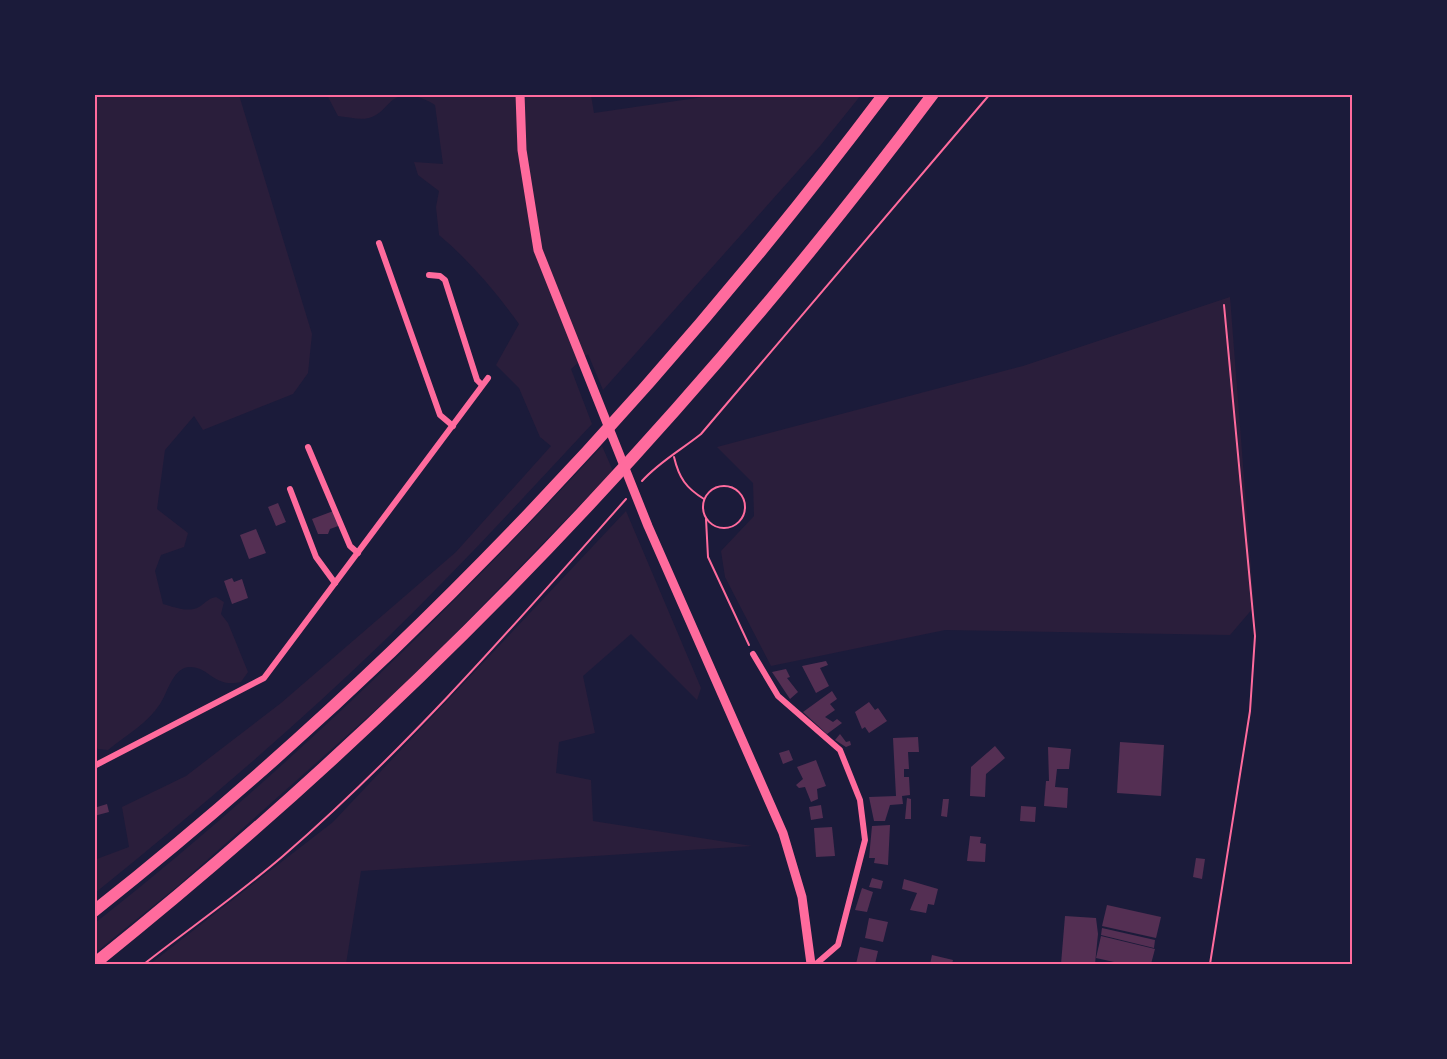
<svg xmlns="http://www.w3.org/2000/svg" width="1447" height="1059" viewBox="0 0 1447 1059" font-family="'Fira Sans',sans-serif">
<rect width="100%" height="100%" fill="#1b1b3a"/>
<g fill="#2a1e3b">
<path d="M94,95H239L312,334L308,373L293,394L203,430L194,416L165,450L157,509L188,533L184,547L161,555L155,571L163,604C174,607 188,613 199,607C206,603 207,599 216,597L224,602L221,614L228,623L248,672L241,682C213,688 210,667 190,667C173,667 168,692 160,704C148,723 125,736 108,750L98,749L94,744Z"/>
<path d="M327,95H591L594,113L717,95H861L820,146L603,390L588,354L571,369L592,424C524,497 457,570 385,640C293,729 194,813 95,893L94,860L129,847L122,807L186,776L281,703L456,552L551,446L540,437L519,388L496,365L519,324C495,291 470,261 439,235L436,207L439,191L418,175L414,162L443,164L435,105C425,98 406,91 394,99C386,105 382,113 372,117C363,121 348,117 338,116Z"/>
<path d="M1230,297L1254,607L1230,635L945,630L771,666L725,577L721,551L754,516L753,483L717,447L1023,366Z"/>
<path d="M602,446L613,471L416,674L179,885L95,953V923C278,779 444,617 602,446Z"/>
<path d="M626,511L701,688L697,700L631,634L583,676L595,733L559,742L556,773L591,780L593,821L752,846L361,871L346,964H150L333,822Z"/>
</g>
<g fill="#542f53">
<path d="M278,503L286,522L276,526L268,507Z"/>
<path d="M336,510L341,525L330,529L328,534H318L312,519Z"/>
<path d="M256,529L266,553L249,559L240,535Z"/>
<path d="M232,578L234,582L242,579L248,598L232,604L224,581Z"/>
<path d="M826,661L828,665L820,668L829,686L816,693L802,666Z"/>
<path d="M786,669L790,677L787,678L798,692L790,699L772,672Z"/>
<path d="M832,691L837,699L830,704L835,710L825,717L833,722L837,719L842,723L827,734L803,712Z"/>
<path d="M869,702L875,710L878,708L887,721L869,733L865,727L862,729L855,712Z"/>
<path d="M840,734L846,742L850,741L851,745L846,747L835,740Z"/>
<path d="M918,737L919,752H908L909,769H904V777H909L910,795L902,796L903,804L890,805L885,821H874L869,797L896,796L893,738Z"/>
<path d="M1120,742L1164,745L1161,796L1117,793Z"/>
<path d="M995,746L1005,758L986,774L985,797L970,796L971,767Z"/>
<path d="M1048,747L1071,749L1069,769H1057L1055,787L1068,788L1067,808L1044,806L1046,781H1049Z"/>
<path d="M789,750L793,760L783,764L779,753Z"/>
<path d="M816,760L826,786L817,789L818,799L811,802L805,787L799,788L796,785L803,779L797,767Z"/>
<path d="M907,798L911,799V819H905Z"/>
<path d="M943,799H949L947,817L941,816Z"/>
<path d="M107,804L109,812L94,816V808Z"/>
<path d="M821,805L823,818L811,820L809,807Z"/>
<path d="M1021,806L1036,807L1035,822L1020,821Z"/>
<path d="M890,825L888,865L874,863L875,858H869L872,826Z"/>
<path d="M832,827L835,856L816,857L814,828Z"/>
<path d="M970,836L981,837L980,843L986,844L985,862L967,861Z"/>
<path d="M1196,858L1205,859L1202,879L1193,877Z"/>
<path d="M872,878L883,881L881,889L869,887Z"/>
<path d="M904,879L938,889L934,905L928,904L926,913L910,910L917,893L902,889Z"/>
<path d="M862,888L873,892L867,912L855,910Z"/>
<path d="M1107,905L1161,917L1156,938L1102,926Z"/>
<path d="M1065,916L1096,918L1098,934L1095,964H1061Z"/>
<path d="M869,918L888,922L883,942L865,938Z"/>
<path d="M1102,928L1155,940L1154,948L1101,935Z"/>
<path d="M1101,936L1155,949L1151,964H1123L1096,958Z"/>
<path d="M860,947L878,951L875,964H856Z"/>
<path d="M932,955L953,960L952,964H930Z"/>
</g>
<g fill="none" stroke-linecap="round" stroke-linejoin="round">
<g stroke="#ff6b9d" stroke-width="2">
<path d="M674,457C679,478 686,488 704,499"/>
<path d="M642,481C659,462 681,450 701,434L990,94"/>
<circle cx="724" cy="507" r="21"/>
<path d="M706,519L708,557L749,645"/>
<path d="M144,964C190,928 239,894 283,856C408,748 517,622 626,499"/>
<path d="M1210,964L1250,711L1255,636L1224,305"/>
</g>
<g stroke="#ff6b9d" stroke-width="6">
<path d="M379,243L440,415L453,426"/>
<path d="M429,275L440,276L445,280L477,380L482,385"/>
<path d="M308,447L350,546L358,553"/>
<path d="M290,489L316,557L335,583"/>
<path d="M753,654L778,696L840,750L860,800L865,840L838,945L816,964"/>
<path d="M94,766L264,678L488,378"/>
</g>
<path stroke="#ff6b9d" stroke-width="9" d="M520,94L522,150L538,250L648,526L783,833L802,897L811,964"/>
<g stroke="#ff6b9d" stroke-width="12">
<path d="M94,911C391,676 656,397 884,94"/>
<path d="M94,964C410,711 690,418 933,94"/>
</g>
</g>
<rect width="1447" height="1059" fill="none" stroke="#1b1b3a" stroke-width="192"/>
<rect x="96" y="96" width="1255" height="867" fill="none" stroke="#ff6b9d" stroke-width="2"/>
</svg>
